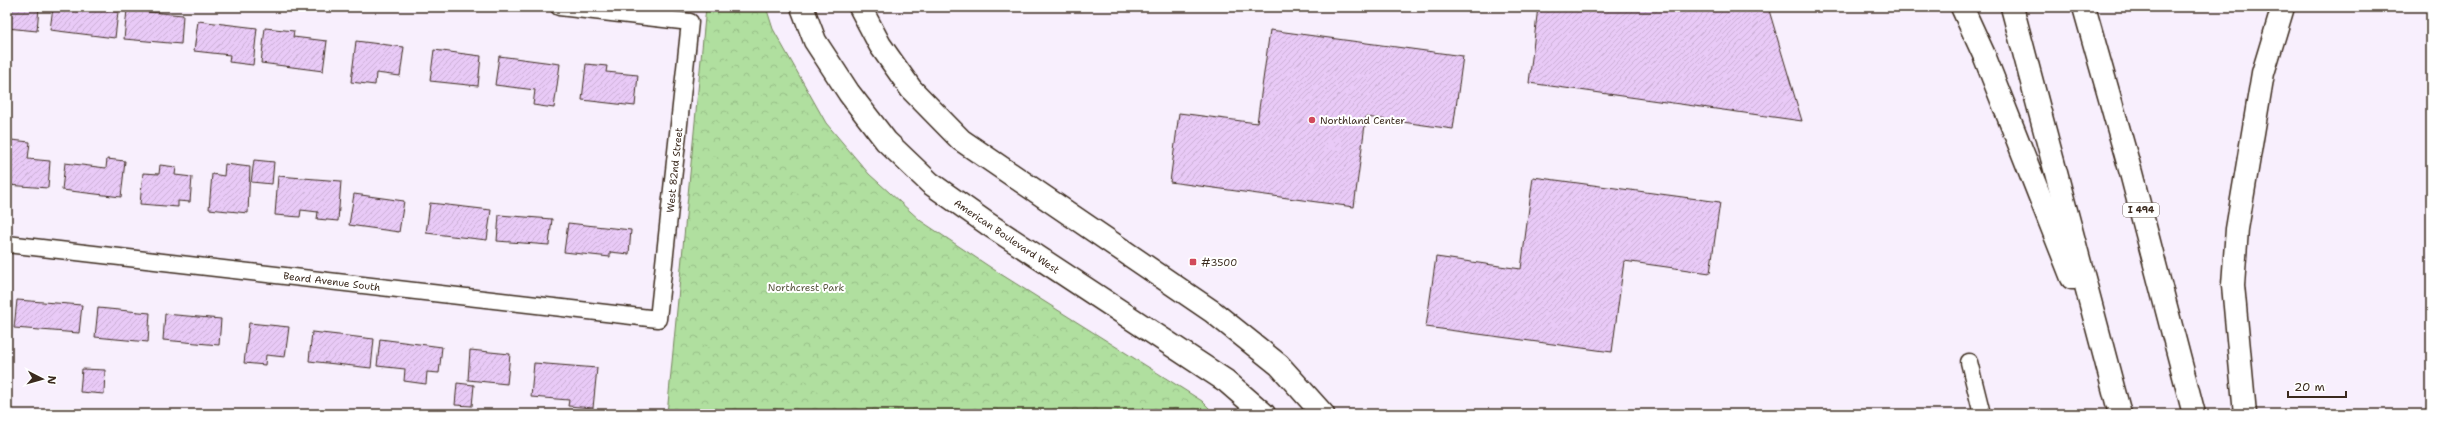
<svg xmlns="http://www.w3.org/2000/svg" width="2438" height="421" viewBox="0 0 2438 421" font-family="'Shantell Sans',sans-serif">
<defs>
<pattern id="forest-crowns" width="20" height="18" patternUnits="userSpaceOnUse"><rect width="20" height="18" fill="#b0df9f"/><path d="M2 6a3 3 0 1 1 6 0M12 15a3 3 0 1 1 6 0" fill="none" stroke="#98c088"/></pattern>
<pattern id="building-hatch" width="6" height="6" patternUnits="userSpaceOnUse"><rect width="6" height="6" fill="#e9caf7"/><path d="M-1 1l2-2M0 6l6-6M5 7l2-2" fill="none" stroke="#c9aed3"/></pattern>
</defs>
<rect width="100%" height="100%" fill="#f8effd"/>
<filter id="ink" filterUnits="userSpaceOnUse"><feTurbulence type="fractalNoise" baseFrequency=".025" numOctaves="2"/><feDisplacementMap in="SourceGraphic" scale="8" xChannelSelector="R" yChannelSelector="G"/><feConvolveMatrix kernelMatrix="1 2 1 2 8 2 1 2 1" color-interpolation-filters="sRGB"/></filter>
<g filter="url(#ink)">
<path fill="url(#forest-crowns)" stroke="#76845e" d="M706,7H766L773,29L826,123L869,174L921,221L999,273L1202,401L1215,414H667Z"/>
<g fill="url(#building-hatch)" stroke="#3b2a1e">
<path d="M7,7H39L37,31L7,28Z"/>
<path d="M53,7H77L118,12L115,38L50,30Z"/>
<path d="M1538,7H1768L1802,121L1529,83Z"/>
<path d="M127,10L183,15L181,44L124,39Z"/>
<path d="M198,21L257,28L253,65L229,62L230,55L194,51Z"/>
<path d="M265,28L294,31L293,37L327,41L323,71L261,63Z"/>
<path d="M1270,30L1463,56L1453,129L1366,117L1354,207L1170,182L1179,113L1257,123Z"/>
<path d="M356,41L404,47L400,76L376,73L375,85L351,82Z"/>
<path d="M434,50L481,56L478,86L430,81Z"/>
<path d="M499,56L560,64L554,108L533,105L535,90L495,85Z"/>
<path d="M586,64L607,66L606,72L638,75L635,106L582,100Z"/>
<path d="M11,140L30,142L28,159L50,161L48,188L7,185V151H10Z"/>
<path d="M107,159L125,161L121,197L62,190L65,163L106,168Z"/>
<path d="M254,160L274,162L272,184L251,182Z"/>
<path d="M225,164L250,167L248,213L209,209L212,174L224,176Z"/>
<path d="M160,165L176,167L175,175L192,177L190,202L178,201V207L140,204L143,173L159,174Z"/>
<path d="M278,176L341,181L338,221L317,219L318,212L301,210L300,217L275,215Z"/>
<path d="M1533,177L1720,202L1710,273L1624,261L1612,352L1426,327L1436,257L1521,269Z"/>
<path d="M354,194L404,201L399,232L349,225Z"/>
<path d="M430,203L491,210L487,240L426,233Z"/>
<path d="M499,215L552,219L549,245L497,241Z"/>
<path d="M568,223L631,230L629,254L610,252V257L564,252Z"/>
<path d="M17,300L82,305L79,333L14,328Z"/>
<path d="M98,308L150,313L148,342L95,337Z"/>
<path d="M165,314L221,319L219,345L163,340Z"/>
<path d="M249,323L289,327L285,357L266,355L265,365L244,363Z"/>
<path d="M312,332L374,339L371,368L309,361Z"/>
<path d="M380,339L442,347L439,373L427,372L426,384L404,381L405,369L377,366Z"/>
<path d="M470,350L510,354L507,384L468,380Z"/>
<path d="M534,363L597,368L593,408L568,406L569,400L531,397Z"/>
<path d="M82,369L105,370L104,394L80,392Z"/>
<path d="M457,383L474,385L472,406L455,405Z"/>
</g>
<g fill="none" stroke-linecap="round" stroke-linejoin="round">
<defs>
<g id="street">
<path d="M7,244L658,319L690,22L559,7"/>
<path d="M1969,362L1982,414"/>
</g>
<g id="secondary">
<path d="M802,7L815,41L849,93L886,141L930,183L988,224L1226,381L1264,414"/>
<path d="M860,7L880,45L911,89L961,140L1213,312L1279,365L1323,414"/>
</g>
<g id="highway">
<path d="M1962,7L1984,55L2072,278"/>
<path d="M2012,7L2120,414"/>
<path d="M2084,7L2131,173L2194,414"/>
<path d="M2245,414L2233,285L2237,229L2263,73L2283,7"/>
</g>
</defs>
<use href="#street" stroke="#3b2a1e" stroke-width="19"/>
<use href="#secondary" stroke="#3b2a1e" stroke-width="25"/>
<use href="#highway" stroke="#3b2a1e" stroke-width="25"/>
<use href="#street" stroke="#fff" stroke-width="16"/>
<use href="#secondary" stroke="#fff" stroke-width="22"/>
<use href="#highway" stroke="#fff" stroke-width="22"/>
</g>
</g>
<g fill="#d1495b" stroke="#fff" stroke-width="1.5">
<circle cx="1312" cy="120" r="4"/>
<rect x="1189" y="258" width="8" height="8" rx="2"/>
</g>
<g text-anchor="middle" stroke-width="4" stroke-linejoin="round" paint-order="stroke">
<rect fill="#fff" stroke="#766a62" stroke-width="1" x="2123" y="203" width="36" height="14" rx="3"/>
<g font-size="9" font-weight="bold" fill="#3b2a1e">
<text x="2141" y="213">I 494</text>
</g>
<g font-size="10" fill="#3b2a1e" stroke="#fff" text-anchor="start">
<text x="1320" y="124">Northland Center</text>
<text x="1201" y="266">#3500</text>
</g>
<g font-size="10" fill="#3b2a1e" stroke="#fff">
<text transform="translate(674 170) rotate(-84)" y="4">West 82nd Street</text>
<text transform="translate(1007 236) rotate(34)" y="4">American Boulevard West</text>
<text transform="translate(332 281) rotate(7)" y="4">Beard Avenue South</text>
</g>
<g font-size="10" fill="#58573e" stroke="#fff">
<text x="806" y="291">Northcrest Park</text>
</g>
</g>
<rect width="2438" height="421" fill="none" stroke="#fff" stroke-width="24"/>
<rect x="12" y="12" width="2414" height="397" fill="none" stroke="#3b2a1e" stroke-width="1.5" filter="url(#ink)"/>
<g transform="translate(42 379) rotate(96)" stroke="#ffffff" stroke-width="3" paint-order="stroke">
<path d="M0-3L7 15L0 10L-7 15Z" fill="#3b2a1e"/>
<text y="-6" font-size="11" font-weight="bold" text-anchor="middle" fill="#3b2a1e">N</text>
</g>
<path d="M2288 391v6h58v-6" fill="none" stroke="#3b2a1e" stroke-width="2"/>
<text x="2294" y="391" font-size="12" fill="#3b2a1e" stroke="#ffffff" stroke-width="3" paint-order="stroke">20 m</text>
</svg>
